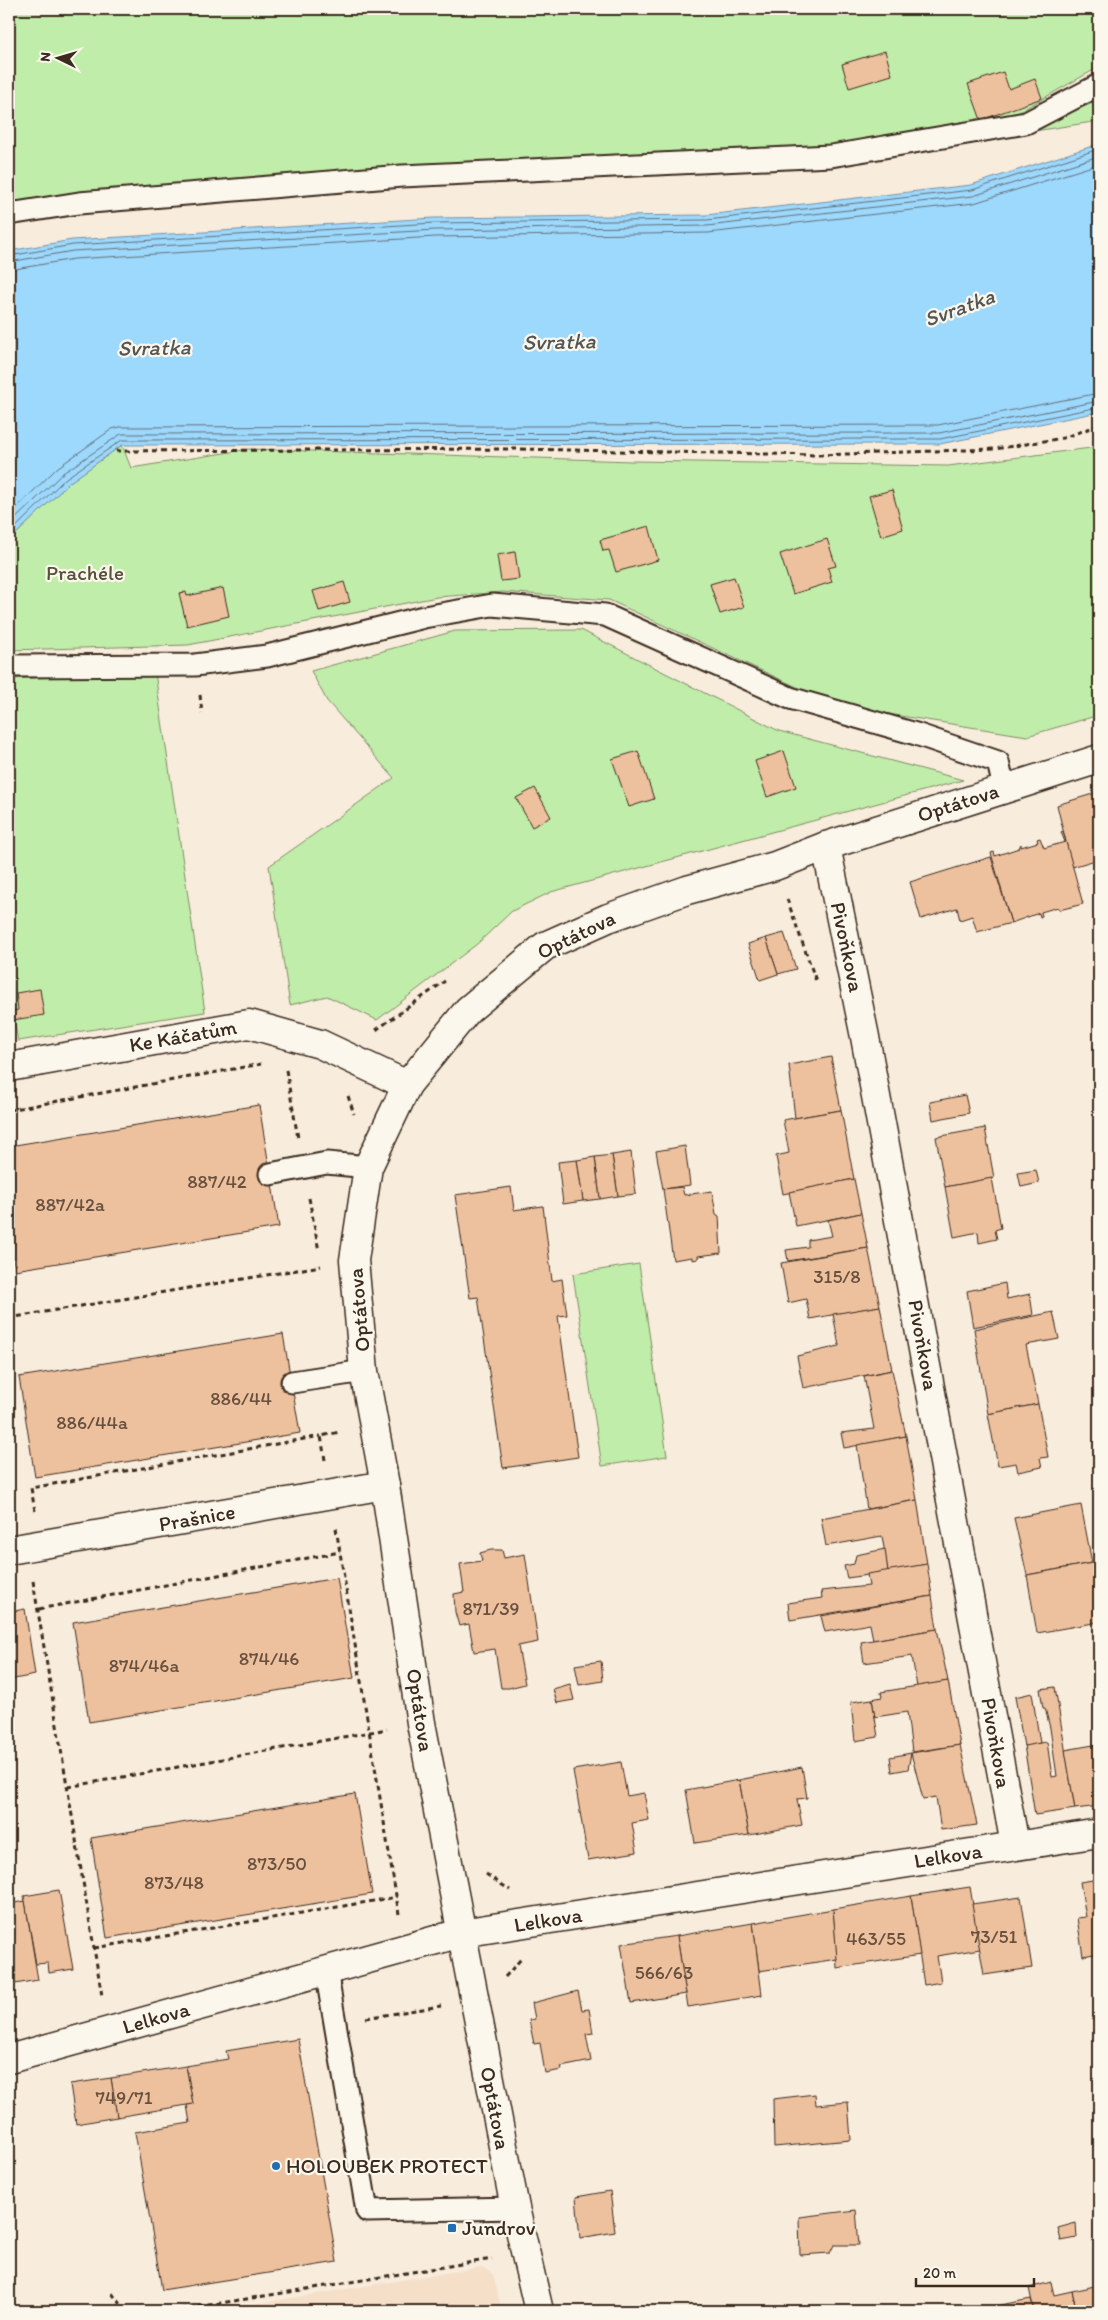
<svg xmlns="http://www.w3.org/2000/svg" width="1108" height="2320" viewBox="0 0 1108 2320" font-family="Itim,sans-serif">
<rect width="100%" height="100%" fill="#f8ecdc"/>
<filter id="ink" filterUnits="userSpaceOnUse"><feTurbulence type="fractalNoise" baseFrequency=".02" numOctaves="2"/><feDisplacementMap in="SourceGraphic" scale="10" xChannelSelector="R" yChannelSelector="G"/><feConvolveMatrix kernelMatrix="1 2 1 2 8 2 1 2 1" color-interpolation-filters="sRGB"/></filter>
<g filter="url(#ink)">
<path fill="#f5dfc9" d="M482,2267L493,2274L502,2311H211Z"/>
<g fill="#c1edaa" stroke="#7e8c64">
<path d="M9,9H1099V67L1010,117L828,151L125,189L9,203Z"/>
<path d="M1099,100V121L1028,132Z"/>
<path d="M122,445L131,468L249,449L632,461L948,466L1099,447V715L1027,736L838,706L609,600L503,592L437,597L188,645L9,650V537L14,536L70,482Z"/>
<path d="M581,630L779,731L963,780L551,892L512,911L477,944L377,1020L327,996L290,1005L269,866L394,778L327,701L311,671L455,631Z"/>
<path d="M155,673L205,1012L18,1041L11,1005H9V679Z"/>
<path d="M639,1264L667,1456L602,1466L573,1274Z"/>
</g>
<path fill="#9dd8fd" stroke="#7692a4" d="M1099,144V412L940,444L122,445L70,482L14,536L9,537V251L72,240L434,218L706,215L971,185Z"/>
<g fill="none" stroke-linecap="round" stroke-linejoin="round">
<g stroke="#627077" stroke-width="1">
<path d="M9,256L73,245L434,223L707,220L972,190L1099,149"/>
<path d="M9,262L73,251L435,230L707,226L973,196L1099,156"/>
<path d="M9,270L74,259L435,237L708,233L974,203L1099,164"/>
<path d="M9,515L57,468L112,429L120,427L938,425L1099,393"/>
<path d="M9,525L63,473L121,434L939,433L1099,401"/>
<path d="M9,532L12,531L66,478L122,440L940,439L1099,407"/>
</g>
</g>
<g fill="#eec19e" stroke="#3b2a1e">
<path d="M885,51L892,75L849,88L842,64Z"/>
<path d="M1003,72L1009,89L1035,79L1042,98L981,120L968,84Z"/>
<path d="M892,490L903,529L881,536L869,496Z"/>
<path d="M649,526L658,560L616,572L609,550L603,551L600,540Z"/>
<path d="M827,539L836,566L828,568L832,582L793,594L780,554Z"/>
<path d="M515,552L519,579L501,581L497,555Z"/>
<path d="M734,577L744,607L720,614L710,584Z"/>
<path d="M344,582L350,602L319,611L313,591Z"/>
<path d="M223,588L229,616L187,626L179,593L186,592L187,596Z"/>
<path d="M638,751L654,799L629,807L612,759Z"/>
<path d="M784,751L796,787L767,797L755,761Z"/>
<path d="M535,788L551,817L532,827L516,798Z"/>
<path d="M1099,792V859L1072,867L1057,805Z"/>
<path d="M1063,831L1083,904L1059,910L1058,907L1041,912L1042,916L1040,917L1039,913L1011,923L991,853L994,852L995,856L1019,848L1021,844V847L1038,842L1037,839L1040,838L1044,848L1065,842L1061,832Z"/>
<path d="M991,857L1011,923L977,932L972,916L960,920L957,908L921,919L910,882Z"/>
<path d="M784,933L796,969L778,974L766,938Z"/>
<path d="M766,938L778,974L760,980L748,944Z"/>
<path d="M40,989L44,1015L13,1020L12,1011L18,1010L16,993Z"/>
<path d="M831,1057L841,1110L795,1118L789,1065Z"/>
<path d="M965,1095L969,1113L933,1120L930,1102Z"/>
<path d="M259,1105L279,1227L15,1270L9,1235V1146Z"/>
<path d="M841,1110L854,1179L783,1194L776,1156L789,1153L783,1120Z"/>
<path d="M985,1128L994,1178L945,1187L936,1137Z"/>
<path d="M685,1146L690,1185L663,1189L656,1151Z"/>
<path d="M631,1152L636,1194L618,1196L612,1155Z"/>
<path d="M612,1155L618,1196L600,1199L595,1157Z"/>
<path d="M595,1157L600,1199L583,1201L577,1160Z"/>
<path d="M577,1160L583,1201L563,1204L558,1162Z"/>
<path d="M1036,1170L1039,1183L1021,1187L1018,1173Z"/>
<path d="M992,1178L1001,1228L995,1230L997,1239L979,1243L978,1232L954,1237L945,1187Z"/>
<path d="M854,1179L861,1213L796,1226L789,1192Z"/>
<path d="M511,1187L514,1210L543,1206L552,1281L562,1279L567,1315L558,1316L578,1457L503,1468L478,1297L470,1298L455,1195Z"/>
<path d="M682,1187L684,1195L712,1191L716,1214L719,1216L721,1253L698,1256V1259L692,1260V1257L673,1260L663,1189Z"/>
<path d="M861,1213L868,1248L788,1261L786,1250L808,1247V1240L832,1236L828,1220Z"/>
<path d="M868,1248L880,1306L810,1319L806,1299L788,1303L781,1263Z"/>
<path d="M1005,1283L1007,1299L1030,1294L1033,1315L973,1327L967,1291Z"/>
<path d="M880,1306L892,1370L803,1388L797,1356L839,1346L833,1314Z"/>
<path d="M1053,1312L1059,1339L1026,1345L1038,1404L988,1414L974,1329Z"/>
<path d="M283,1334L300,1433L35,1477L19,1377Z"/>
<path d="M892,1370L906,1436L844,1448L841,1433L874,1429L864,1376Z"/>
<path d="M1038,1404L1048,1457L1040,1458L1042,1467L1018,1472L1016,1463L998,1466L988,1414Z"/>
<path d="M906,1436L917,1500L867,1509L857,1445Z"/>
<path d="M917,1500L927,1564L888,1572L882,1536L826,1546L821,1518Z"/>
<path d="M1081,1505L1092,1563L1027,1575L1014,1518Z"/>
<path d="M885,1549L888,1572L847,1578L844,1566L854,1564L856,1555Z"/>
<path d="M491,1550H502L504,1558L525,1554L538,1642L518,1646L525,1684L509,1688H501L495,1649L474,1652L469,1624L459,1626L455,1612L454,1594L464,1592L460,1564L482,1561L480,1553Z"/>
<path d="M1092,1563L1097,1591H1099V1622L1037,1633L1027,1575Z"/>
<path d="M927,1564L932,1596L790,1620L788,1603L822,1598L821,1591L869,1586L867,1574Z"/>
<path d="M337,1578L354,1678L89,1722L73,1622Z"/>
<path d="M932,1596L937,1629L873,1640L870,1624L825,1632L821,1616Z"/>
<path d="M25,1609L35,1675L9,1680V1612Z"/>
<path d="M937,1629L948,1681L917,1687L912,1656L864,1663L861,1642Z"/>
<path d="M601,1661L603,1681L579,1685L575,1665Z"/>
<path d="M948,1681L960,1745L912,1752L907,1712L875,1717L872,1699L882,1697L881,1692Z"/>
<path d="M570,1684L574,1700L557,1703L553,1689Z"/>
<path d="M1055,1687L1075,1809L1035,1815L1024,1745L1047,1742L1052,1777L1057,1776L1050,1728L1045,1708H1043L1040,1689Z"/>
<path d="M1032,1693L1040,1743L1024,1746L1015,1697Z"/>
<path d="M872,1699L878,1737L855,1741L851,1702Z"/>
<path d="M1099,1744V1806L1075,1809L1065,1750Z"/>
<path d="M960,1745L977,1825L941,1830L936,1797L923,1799L911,1753Z"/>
<path d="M911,1753L908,1769L892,1772L890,1757Z"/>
<path d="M621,1762L627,1796L644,1793L649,1820L632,1823L637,1852L588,1860L573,1770Z"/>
<path d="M802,1767L807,1798L797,1799L802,1825L749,1835L739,1780Z"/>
<path d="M739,1780L749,1835L695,1843L686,1790Z"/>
<path d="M355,1794L372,1894L107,1938L91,1838Z"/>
<path d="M1099,1879V1953L1083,1956L1077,1918L1086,1917L1080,1882Z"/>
<path d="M970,1887L980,1949L937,1956L941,1982L924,1985L911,1896Z"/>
<path d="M59,1890L73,1969L49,1973L48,1963L36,1964L24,1896Z"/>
<path d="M911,1896L920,1955L837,1968L833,1909Z"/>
<path d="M1021,1897L1032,1968L984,1975L972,1904Z"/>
<path d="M25,1901L38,1980L15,1984L14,1974H9V1904Z"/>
<path d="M833,1909L837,1959L759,1971L753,1923Z"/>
<path d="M753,1923L762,1995L688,2007L677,1936Z"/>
<path d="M677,1936L686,1994L631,2003L621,1944Z"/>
<path d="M578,1991L582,2010L589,2009L593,2033L586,2034L591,2061L561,2067L562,2070L545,2073L540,2043L534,2044L529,2020L535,2019L532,2003Z"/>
<path d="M298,2039L337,2262L162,2290L135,2132L190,2123L187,2105L193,2104L186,2066L228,2059L226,2051Z"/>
<path d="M186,2066L193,2104L117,2117L111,2078Z"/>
<path d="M111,2078L117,2117L76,2124L70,2084Z"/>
<path d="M815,2094L816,2105L848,2102L851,2140L774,2147L773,2099Z"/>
<path d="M610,2191L615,2232L580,2238L576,2197Z"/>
<path d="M856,2210L859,2245H834L830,2253L800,2255L799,2217Z"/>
<path d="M1076,2223L1077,2238L1061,2241L1058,2228Z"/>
<path d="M1051,2282L1054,2295L1072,2291L1077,2311H1034L1029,2288Z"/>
<path d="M1099,2285V2311H1077L1072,2291Z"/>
<path d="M1031,2299L1034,2311L975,2310Z"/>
</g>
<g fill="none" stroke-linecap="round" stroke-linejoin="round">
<defs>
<g id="lane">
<path d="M9,214L79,203L402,176L831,156L1026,123L1099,85"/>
<path d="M9,666L195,665L267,656L424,617L492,605L605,615L790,698L916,734L998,762L1004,788"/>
<path d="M270,1174L327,1163L368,1167"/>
<path d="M292,1382L364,1371"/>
<path d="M326,1970L367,2211L515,2208"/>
</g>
<g id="street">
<path d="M826,846L865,1037L1015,1845"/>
<path d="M9,1067L249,1024L320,1044L407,1085"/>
<path d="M9,1550L385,1485"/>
<path d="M9,2059L461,1933L1099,1833"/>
<path d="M539,2311L515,2208L421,1723L385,1485L364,1371L354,1260L368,1167L407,1085L468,1010L545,946L608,918L687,890L775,866L826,846L1099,759"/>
</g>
</defs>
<use href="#lane" stroke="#3b2a1e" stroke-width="25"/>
<use href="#street" stroke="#3b2a1e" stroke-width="31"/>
<g stroke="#3b2a1e" stroke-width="3" stroke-dasharray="5 4" stroke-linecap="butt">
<path d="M116,451L519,449L818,455L995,449L1063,438L1099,425"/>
<path d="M200,695L202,713"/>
<path d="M787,899L816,981"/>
<path d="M376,1030L445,981"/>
<path d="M286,1070L298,1138"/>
<path d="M348,1096L354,1114"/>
<path d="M9,1110L261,1064"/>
<path d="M309,1198L319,1251"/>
<path d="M9,1318L321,1266"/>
<path d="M325,1460L321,1436L340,1432"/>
<path d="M35,1511L31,1488L321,1436"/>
<path d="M336,1528L399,1914"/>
<path d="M33,1581L102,1996"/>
<path d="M39,1609L340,1552"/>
<path d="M68,1787L387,1729"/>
<path d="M486,1874L510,1890"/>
<path d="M94,1948L397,1897"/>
<path d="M505,1977L521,1959"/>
<path d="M366,2018L441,2006"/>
<path d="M112,2293L122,2307L123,2311"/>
<path d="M14,2311H15"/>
<path d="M172,2311L492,2259"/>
</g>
<use href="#lane" stroke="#fbf7ec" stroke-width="21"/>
<use href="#street" stroke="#fbf7ec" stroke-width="28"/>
</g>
</g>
<g fill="#1f6fb2" stroke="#fbf7ec" stroke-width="2">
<circle cx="276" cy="2166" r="5"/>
<rect x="447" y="2223" width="10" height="10" rx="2.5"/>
</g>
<g text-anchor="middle" stroke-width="4.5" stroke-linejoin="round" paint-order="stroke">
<g font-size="19" fill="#68503e">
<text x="217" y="1188">887/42</text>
<text x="70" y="1211">887/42a</text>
<text x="837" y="1283">315/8</text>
<text x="241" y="1405">886/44</text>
<text x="92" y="1429">886/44a</text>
<text x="491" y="1615">871/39</text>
<text x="269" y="1665">874/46</text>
<text x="144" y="1672">874/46a</text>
<text x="277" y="1870">873/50</text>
<text x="174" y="1889">873/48</text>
<text x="994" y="1943">73/51</text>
<text x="876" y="1945">463/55</text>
<text x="664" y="1979">566/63</text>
<text x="124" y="2104">749/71</text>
</g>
<g font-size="21" fill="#56513a" stroke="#fbf7ec">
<text x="85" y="580">Prachéle</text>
</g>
<g font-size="21" fill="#3b2a1e" stroke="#fbf7ec">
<text transform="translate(958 803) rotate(-18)" y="7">Optátova</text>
<text transform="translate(576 935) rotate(-26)" y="7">Optátova</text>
<text transform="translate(847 947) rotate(78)" y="7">Pivoňkova</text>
<text transform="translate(183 1036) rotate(-10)" y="7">Ke Káčatům</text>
<text transform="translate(359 1310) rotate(-95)" y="7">Optátova</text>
<text transform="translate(923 1345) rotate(80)" y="7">Pivoňkova</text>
<text transform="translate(197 1518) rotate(-10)" y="7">Prašnice</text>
<text transform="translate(420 1710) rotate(81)" y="7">Optátova</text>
<text transform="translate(996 1743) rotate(80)" y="7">Pivoňkova</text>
<text transform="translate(948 1856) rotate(-9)" y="7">Lelkova</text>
<text transform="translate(548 1920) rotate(-9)" y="7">Lelkova</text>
<text transform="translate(156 2018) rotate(-16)" y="7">Lelkova</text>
<text transform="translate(495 2108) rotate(79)" y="7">Optátova</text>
</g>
<g font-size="21" fill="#3b2a1e" stroke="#fbf7ec" text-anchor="start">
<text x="286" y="2173">HOLOUBEK PROTECT</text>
<text x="462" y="2235">Jundrov</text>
</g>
<g font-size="22" font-style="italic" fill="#545656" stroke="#fbf7ec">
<text transform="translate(959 307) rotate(-20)" y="8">Svratka</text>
<text transform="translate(559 341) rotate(-1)" y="8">Svratka</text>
<text transform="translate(154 347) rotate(-1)" y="8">Svratka</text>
</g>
</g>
<rect width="1108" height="2320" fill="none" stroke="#fbf7ec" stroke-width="30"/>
<rect x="15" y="15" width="1078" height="2290" fill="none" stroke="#3b2a1e" stroke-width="2" filter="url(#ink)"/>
<g transform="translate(58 58) rotate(275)" stroke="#fbf7ec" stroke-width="4" paint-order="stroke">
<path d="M0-4L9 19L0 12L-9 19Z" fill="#3b2a1e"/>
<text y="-8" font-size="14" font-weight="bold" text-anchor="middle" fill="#3b2a1e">N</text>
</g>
<path d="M916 2278v8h118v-8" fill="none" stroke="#3b2a1e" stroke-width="2.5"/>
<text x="923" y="2278" font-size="15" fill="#3b2a1e" stroke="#fbf7ec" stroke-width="4" paint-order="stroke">20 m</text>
</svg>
